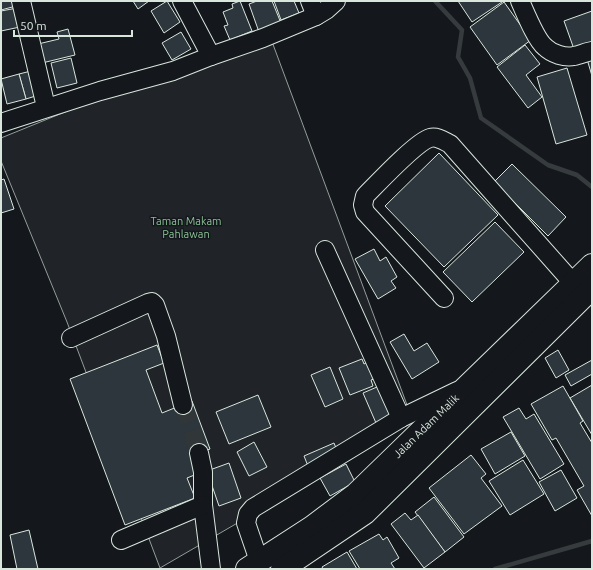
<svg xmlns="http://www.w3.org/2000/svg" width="593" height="570" viewBox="0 0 593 570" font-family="Ubuntu,sans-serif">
<rect width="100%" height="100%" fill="#14181c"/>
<path fill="#202428" stroke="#939e99" d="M271,39L413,421L160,568L67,322L1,161V138L87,103Z"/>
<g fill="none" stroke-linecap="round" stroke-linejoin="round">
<g stroke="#363b3e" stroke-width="4.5">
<path d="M435,1L462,30L458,57L470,78L481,118L548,165L577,175L592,187"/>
<path d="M495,569L592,541"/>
</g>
</g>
<g fill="#2c363c" stroke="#d8e6dc">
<path d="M1,1H15L16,6L1,10Z"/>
<path d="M133,1H149L138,9Z"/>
<path d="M167,1L180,22L164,33L151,11Z"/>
<path d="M240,1L252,31L230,40L224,26L228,25L223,12L233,8L232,4Z"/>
<path d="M257,1H272L281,23L259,32L249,4Z"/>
<path d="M274,1H294L299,13L281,20Z"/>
<path d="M458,1H501L502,2L472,22Z"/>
<path d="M504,2L531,40L497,65L470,27Z"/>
<path d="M17,8L20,27L1,31V11Z"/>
<path d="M592,11V47L575,52L564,21Z"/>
<path d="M68,29L75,55L42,63L38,44L59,39L57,32Z"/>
<path d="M181,32L191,49L172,60L162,43Z"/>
<path d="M525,45L540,64L526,75L542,97L528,108L497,67Z"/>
<path d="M71,58L77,83L57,88L51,63Z"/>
<path d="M592,58V76L587,59Z"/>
<path d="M567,68L587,135L556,144L537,77Z"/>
<path d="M35,70L42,94L26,99L19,74Z"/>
<path d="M19,74L26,99L7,104L1,79Z"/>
<path d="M439,153L498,215L444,267L385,206Z"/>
<path d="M512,164L566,217L548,236L494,182Z"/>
<path d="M4,179L14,209L1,213V180Z"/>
<path d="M495,222L524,252L472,302L443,272Z"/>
<path d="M374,249L380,261L386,257L397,277L391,281L396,288L378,299L355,259Z"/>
<path d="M404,334L414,351L427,343L439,362L412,379L390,342Z"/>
<path d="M157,345L164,363L146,370L162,413L192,401L210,449L195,455L202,472L187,478L195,498L125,525L70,379Z"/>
<path d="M558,350L569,370L556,378L545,358Z"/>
<path d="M362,359L364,364L370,361L377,378L371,380L373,386L350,395L339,368Z"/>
<path d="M592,360V374L571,386L565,375Z"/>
<path d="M330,367L343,399L325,407L311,375Z"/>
<path d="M384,384L396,414L376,423L363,393Z"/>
<path d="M592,385V435L570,398Z"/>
<path d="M563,386L583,421L580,423L592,443V516L577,490L584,486L556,438L552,440L531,404Z"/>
<path d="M258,395L271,427L229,444L216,412Z"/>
<path d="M519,408L526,419L534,414L564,464L540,479L503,417Z"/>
<path d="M511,432L525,456L495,474L481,449Z"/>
<path d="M254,442L267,467L249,476L237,452Z"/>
<path d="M334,443L338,453L308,466L304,456Z"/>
<path d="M471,455L486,474L481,478L502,506L464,534L429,488Z"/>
<path d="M523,460L544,494L510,515L489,481Z"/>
<path d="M229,463L241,498L219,506L207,471Z"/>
<path d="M346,464L355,482L330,496L320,478Z"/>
<path d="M561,470L577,498L555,511L539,482Z"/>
<path d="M434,497L464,537L445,552L415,512Z"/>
<path d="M405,513L411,520L418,515L445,552L424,568L391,524Z"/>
<path d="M29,530L38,569H17L10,535Z"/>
<path d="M379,534L383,540L387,537L399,558L391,563L395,569H360L349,551Z"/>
<path d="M347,552L357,569H323L322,567Z"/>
</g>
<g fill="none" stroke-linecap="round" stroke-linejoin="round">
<path stroke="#313739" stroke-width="18" stroke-dasharray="18 9" stroke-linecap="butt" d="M183,405L199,453"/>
<defs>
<g id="minor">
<path d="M21,1L46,107"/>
<path d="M182,1L211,56"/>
<path d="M310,1L316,16"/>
<path d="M520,1C525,12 536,40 545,47C552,54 565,58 574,56C580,55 586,52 592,51"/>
<path d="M1,123L100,91L173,71L211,56L263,38L316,16L326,10L336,1"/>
<path d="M325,250L401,418"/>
<path d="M444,298L365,212L363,205L365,196C377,184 416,142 430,138C437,136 444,141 450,144L573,283"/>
<path d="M71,338L148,303L152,302L155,305L166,336L183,405"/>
<path d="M199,453L203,472V505L211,569"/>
<path d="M121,540L203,505"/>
<path d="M259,561L246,523L248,514L253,508L401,418L457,391"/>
</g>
<g id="major">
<path id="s1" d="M247,569L312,527L356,494L592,265"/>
<path d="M282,569L365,513L592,288"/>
</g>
</defs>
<use href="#minor" stroke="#d8e6dc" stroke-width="20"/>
<use href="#major" stroke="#d8e6dc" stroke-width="24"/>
<use href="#minor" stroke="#14181c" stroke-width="18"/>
<use href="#major" stroke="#14181c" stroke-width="22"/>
</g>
<g text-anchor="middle" stroke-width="3" stroke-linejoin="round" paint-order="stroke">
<g font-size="11" fill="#8ac095" stroke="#14181c">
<text x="186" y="225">Taman Makam<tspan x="186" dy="13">Pahlawan</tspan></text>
</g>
<g font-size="11" fill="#d8e6dc" stroke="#14181c">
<text dy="4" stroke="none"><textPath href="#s1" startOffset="230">Jalan Adam Malik</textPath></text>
</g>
</g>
<rect width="593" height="570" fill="none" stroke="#d8e6dc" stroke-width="4"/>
<path d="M14 30v6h118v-6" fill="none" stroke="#d8e6dc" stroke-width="2"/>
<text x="20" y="30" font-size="12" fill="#d8e6dc" stroke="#14181c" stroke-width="3" paint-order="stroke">50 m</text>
</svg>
